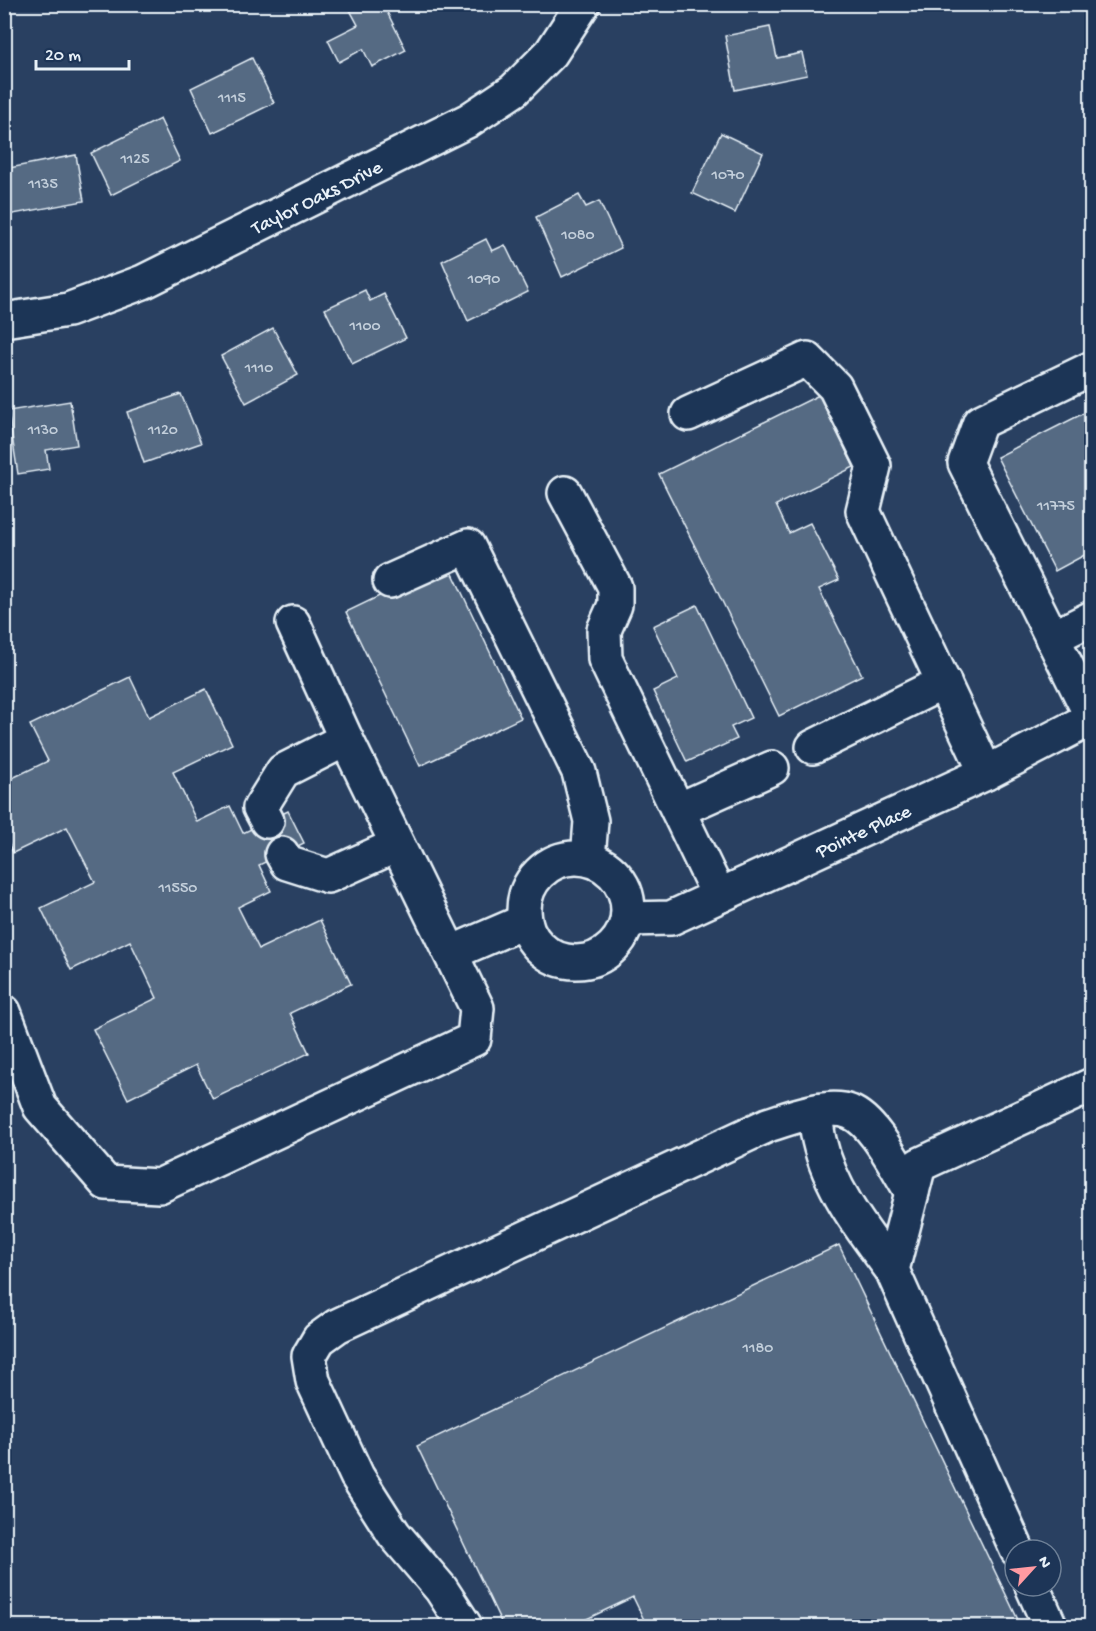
<svg xmlns="http://www.w3.org/2000/svg" width="1096" height="1631" viewBox="0 0 1096 1631" font-family="'Gochi Hand',sans-serif">
<rect width="100%" height="100%" fill="#294061"/>
<filter id="ink" filterUnits="userSpaceOnUse"><feTurbulence type="fractalNoise" baseFrequency=".0167" numOctaves="2"/><feDisplacementMap in="SourceGraphic" scale="12" xChannelSelector="R" yChannelSelector="G"/><feConvolveMatrix kernelMatrix="1 2 1 2 8 2 1 2 1" color-interpolation-filters="sRGB"/></filter>
<g filter="url(#ink)">
<g fill="#556a83" stroke="#e8f1f8" stroke-width="1.5">
<path d="M361,4H383L406,50L372,67L363,49L339,62L328,40L358,25L350,10Z"/>
<path d="M440,4H454L448,12Z"/>
<path d="M770,27L777,58L802,53L807,75L735,90L725,36Z"/>
<path d="M252,58L274,103L212,133L191,88Z"/>
<path d="M160,119L180,161L111,195L91,153Z"/>
<path d="M721,133L763,153L735,213L692,193Z"/>
<path d="M76,155L84,201L8,215L4,195V169Z"/>
<path d="M579,195L586,207L599,201L621,248L562,277L536,217Z"/>
<path d="M486,239L492,251L505,245L528,292L468,321L442,261Z"/>
<path d="M365,290L370,301L384,294L406,338L352,364L325,309Z"/>
<path d="M273,328L298,375L246,403L221,356Z"/>
<path d="M181,394L201,443L144,463L127,412Z"/>
<path d="M819,395L854,467L776,505L789,533L810,523L839,580L819,589L862,675L779,716L659,474Z"/>
<path d="M70,401L77,445L46,450L49,469L18,474L8,411Z"/>
<path d="M1092,409V551L1055,571L997,457Z"/>
<path d="M448,563L521,718L420,766L346,612Z"/>
<path d="M697,605L751,718L731,727L737,739L687,762L653,691L678,679L653,626Z"/>
<path d="M130,677L149,717L206,689L232,744L173,772L197,822L230,806L243,833L288,811L304,843L259,865L271,891L238,907L259,949L320,920L351,984L290,1013L309,1053L213,1099L196,1065L128,1099L93,1029L157,998L130,941L71,970L41,908L95,882L67,827L13,853L4,834V782L48,761L30,725Z"/>
<path d="M839,1245L1021,1626H647L633,1597L572,1626H503L417,1446Z"/>
</g>
<g fill="none" stroke-linecap="round" stroke-linejoin="round">
<defs>
<g id="minor">
<path id="s1" d="M4,320L68,310L143,282L469,120L514,90L551,53L583,4"/>
<path d="M1092,368L980,422L965,463L1092,717"/>
<path d="M688,414L807,359L835,387L874,466L863,511L986,773"/>
<path d="M565,493L615,587V605L604,630L605,659L719,896"/>
<path d="M390,581L468,546L579,772L591,821L588,859"/>
<path d="M1052,638L1092,618"/>
<path d="M813,747L944,682"/>
<path d="M678,810L772,768"/>
<path d="M267,821L260,808L283,771L346,739"/>
<path d="M282,854L287,863L328,876L397,845"/>
<circle cx="576" cy="910" r="52"/>
<path id="s2" d="M628,919L671,918L986,773L1092,718"/>
<path d="M451,953L525,921"/>
<path d="M4,1012L40,1107L106,1183L159,1186L474,1039L477,1008L346,739L293,623"/>
<path d="M815,1112C816,1121 817,1131 819,1140C830,1189 863,1231 892,1270"/>
<path d="M1017,1550L892,1270L919,1165L1092,1085"/>
<path d="M1032,1586L1050,1626"/>
<path d="M465,1626L441,1589L394,1534L357,1476L313,1381L309,1356L319,1339L337,1326L768,1125C789,1118 829,1103 850,1112C875,1122 897,1169 912,1192"/>
</g>
</defs>
<use href="#minor" stroke="#e8f1f8" stroke-width="38"/>
<use href="#minor" stroke="#1d3557" stroke-width="33"/>
</g>
</g>
<g text-anchor="middle" stroke-width="4.5" stroke-linejoin="round" paint-order="stroke">
<g font-size="16" fill="#c3cfdb">
<text x="232" y="102">1115</text>
<text x="135" y="163">1125</text>
<text x="728" y="179">1070</text>
<text x="43" y="188">1135</text>
<text x="578" y="239">1080</text>
<text x="484" y="283">1090</text>
<text x="365" y="330">1100</text>
<text x="259" y="372">1110</text>
<text x="43" y="434">1130</text>
<text x="163" y="434">1120</text>
<text x="1056" y="510">11775</text>
<text x="178" y="892">11550</text>
<text x="758" y="1352">1180</text>
</g>
<g font-size="20" fill="#e8f1f8" stroke="#1d3557">
<text dy="7" stroke="none"><textPath href="#s1" startOffset="338">Taylor Oaks Drive</textPath></text>
<text dy="7" stroke="none"><textPath href="#s2" startOffset="254">Pointe Place</textPath></text>
</g>
</g>
<rect width="1096" height="1631" fill="none" stroke="#1d3557" stroke-width="24"/>
<rect x="12" y="12" width="1072" height="1607" fill="none" stroke="#e8f1f8" stroke-width="2" filter="url(#ink)"/>
<g transform="translate(1033 1568) rotate(63)"><circle r="28" fill="#1d3557" stroke="#6e8097" stroke-width="1.5"/>
<path d="M0-4.5L10 22L0 15L-10 22Z" fill="#ff9aa2"/>
<text y="-9" font-size="16" font-weight="bold" text-anchor="middle" fill="#e8f1f8">N</text>
</g>
<path d="M36 60v9h93v-9" fill="none" stroke="#e8f1f8" stroke-width="3"/>
<text x="45" y="60" font-size="18" fill="#e8f1f8" stroke="#1d3557" stroke-width="4.5" paint-order="stroke">20 m</text>
</svg>
